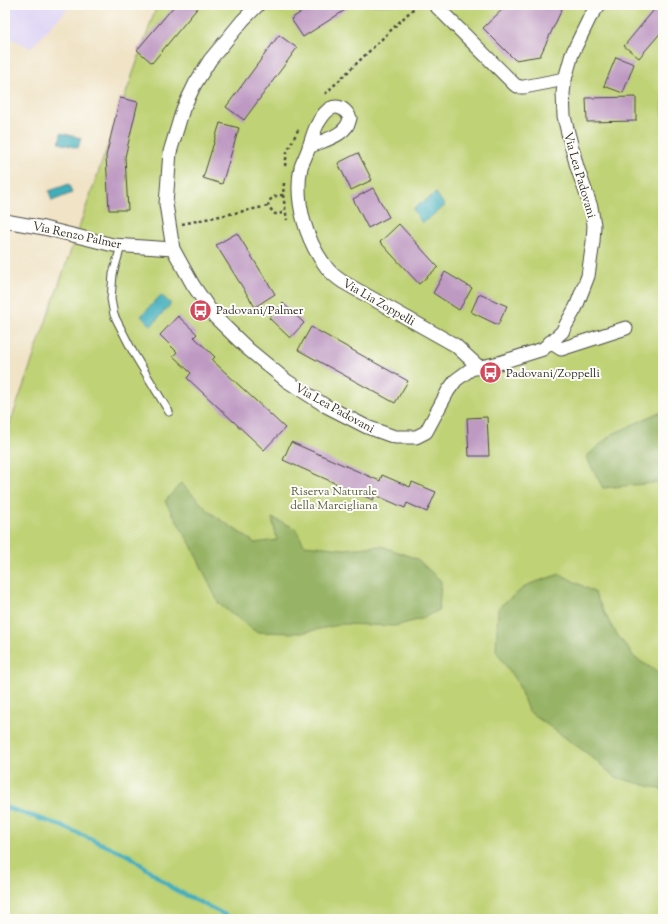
<svg xmlns="http://www.w3.org/2000/svg" width="668" height="924" viewBox="0 0 668 924" font-family="'Sorts Mill Goudy',serif">
<rect width="100%" height="100%" fill="#fdfcf7"/>
<filter id="ink" filterUnits="userSpaceOnUse"><feTurbulence type="fractalNoise" baseFrequency=".025" numOctaves="2"/><feDisplacementMap in="SourceGraphic" scale="8" xChannelSelector="R" yChannelSelector="G"/><feConvolveMatrix kernelMatrix="1 2 1 2 8 2 1 2 1" color-interpolation-filters="sRGB"/></filter>
<filter id="wash" filterUnits="userSpaceOnUse"><feTurbulence type="fractalNoise" baseFrequency=".012" numOctaves="4" result="noise"/><feDisplacementMap in="SourceGraphic" scale="16" xChannelSelector="R" yChannelSelector="G"/><feGaussianBlur stdDeviation="0.9" result="paint"/><feColorMatrix in="noise" values="0 0 0 0 0 0 0 0 0 0 0 0 0 0 0 0 0 1.4 0 .05"/><feComposite in="paint" operator="in"/></filter>
<g filter="url(#wash)">
<rect width="100%" height="100%" fill="#f0e3c6"/>
<path fill="#dfd5f5" d="M5,5H71L31,48L5,36Z"/>
<path fill="#bfd275" stroke="#757e50" d="M157,5H663V919H5V438Z"/>
<g fill="#97b466" stroke="#617048">
<path d="M657,413H663V482L603,488L586,457L611,435Z"/>
<path d="M181,483L211,513L255,543L277,540L272,518L295,528L304,545L344,549L381,546L417,559L441,581L439,610L421,619L395,626L343,624L301,633L256,632L219,604L191,545L165,501Z"/>
<path d="M560,574L594,592L613,629L635,658L663,675V790L615,777L588,754L528,711L518,684L496,651L498,608L527,585Z"/>
</g>
<g fill="#3faebb" stroke="#356c73">
<path d="M61,133L81,138L78,148L59,143Z"/>
<path d="M69,184L72,193L52,201L49,191Z"/>
<path d="M436,193L445,206L422,223L413,209Z"/>
<path d="M161,295L171,304L151,326L141,316Z"/>
</g>
<g fill="none" stroke-linecap="round" stroke-linejoin="round">
<path stroke="#3faebb" stroke-width="4.5" d="M5,807L59,825L130,856L172,888L233,919"/>
</g>
<g id="blocks">
<g fill="#be99c2">
<path d="M175,5H200L152,63L137,50Z"/>
<path d="M312,5H353L303,37L291,19Z"/>
<path d="M507,5H561L563,7L540,56L515,60L483,28Z"/>
<path d="M658,5H663V30L639,58L624,46Z"/>
<path d="M279,35L297,48L244,120L226,107Z"/>
<path d="M5,51H8L6,66H5Z"/>
<path d="M616,57L634,64L623,93L604,86Z"/>
<path d="M636,97V121L587,122L586,98Z"/>
<path d="M120,98L138,102L125,157L128,210H109L106,156Z"/>
<path d="M220,123L239,128L222,184L203,178Z"/>
<path d="M358,153L372,180L351,190L338,163Z"/>
<path d="M373,188L389,217L368,228L353,199Z"/>
<path d="M399,224L438,267L419,284L380,242Z"/>
<path d="M237,233L275,294L255,307L216,245Z"/>
<path d="M445,272L472,288L459,310L433,293Z"/>
<path d="M479,294L507,306L498,325L471,312Z"/>
<path d="M283,303L304,323L290,338L269,318Z"/>
<path d="M178,316L197,334L194,337L215,357L212,360L285,428L264,450L187,378L191,373L173,356L177,352L160,335Z"/>
<path d="M311,327L408,381L395,403L298,350Z"/>
<path d="M487,417L489,456H469L467,418Z"/>
<path d="M291,442L380,481L382,475L410,487L412,482L436,492L427,512L407,503L405,508L375,495L373,500L283,460Z"/>
</g>
</g>
</g>
<g filter="url(#ink)">
<use href="#blocks" fill-opacity="0" stroke="#494742" stroke-width="1"/>
<g fill="none" stroke-linecap="round" stroke-linejoin="round">
<defs>
<path id="lane" d="M121,246L113,274L111,299L114,315L134,354L169,412"/>
<g id="street">
<path d="M258,5L243,20L210,60L195,84L183,109L170,152L166,204L173,249L193,285L215,317L248,349L287,381L326,406L367,427L395,437H416L426,432L448,391L456,380L471,369L499,363L543,349L562,332L576,307L588,276L593,242L594,225L591,207L577,167L567,129L564,116L563,93L565,79L572,54L590,17L599,5"/>
<path d="M435,5L515,85L520,87H524L565,79"/>
<path d="M309,147C323,140 347,136 350,118C347,112 343,107 336,107C327,107 321,118 317,125C313,133 312,139 309,147C307,154 303,161 301,167C294,201 306,241 327,268C331,273 337,278 343,282L455,345L479,367"/>
<path d="M5,221L44,228L113,245L173,249"/>
<path d="M550,342L561,349L626,328"/>
</g>
</defs>
<use href="#lane" stroke="#494742" stroke-width="9"/>
<use href="#street" stroke="#494742" stroke-width="15"/>
<g stroke="#494742" stroke-width="2.5" stroke-dasharray="3 3" stroke-linecap="butt">
<path d="M325,94L417,5"/>
<path d="M285,166L287,152L299,128"/>
<path d="M284,183L283,195L287,220"/>
<path d="M283,195C275,195 269,198 268,206L275,214H279L285,212"/>
<path d="M182,224L268,206"/>
</g>
<use href="#lane" stroke="#fff" stroke-width="7"/>
<use href="#street" stroke="#fff" stroke-width="13"/>
</g>
</g>
<defs>
<symbol id="bus-disc" viewBox="-11 -11 22 22"><circle r="9.5" fill="#d1495b" stroke="#fdfcf7"/><path d="M-5-6H5V4H4V6H2V4H-2V6H-4V4H-5ZM-3.5-4V0h7V-4ZM-3.5 1.2v1.5H-2V1.2ZM2 1.2v1.5H3.5V1.2Z" fill="#fff"/></symbol>
</defs>
<g fill-rule="evenodd">
<use href="#bus-disc" x="188" y="298" width="25" height="25"/>
<use href="#bus-disc" x="478" y="360" width="25" height="25"/>
</g>
<g text-anchor="middle" stroke-width="4" stroke-linejoin="round" paint-order="stroke">
<g font-size="12" fill="#2b2b2b" stroke="#fdfcf7">
<text transform="translate(580 175) rotate(74)" y="4">Via Lea Padovani</text>
<text transform="translate(77 235) rotate(12)" y="4">Via Renzo Palmer</text>
<text transform="translate(379 302) rotate(30)" y="4">Via Lia Zoppelli</text>
<text transform="translate(335 408) rotate(29)" y="4">Via Lea Padovani</text>
</g>
<g font-size="12" fill="#2b2b2b" stroke="#fdfcf7" text-anchor="start">
<text x="216" y="314">Padovani/Palmer</text>
<text x="506" y="377">Padovani/Zoppelli</text>
</g>
<g font-size="12" fill="#575d41" stroke="#fdfcf7">
<text x="334" y="495">Riserva Naturale<tspan x="334" dy="14">della Marcigliana</tspan></text>
</g>
</g>
<rect width="668" height="924" fill="none" stroke="#fdfcf7" stroke-width="20"/>
</svg>
